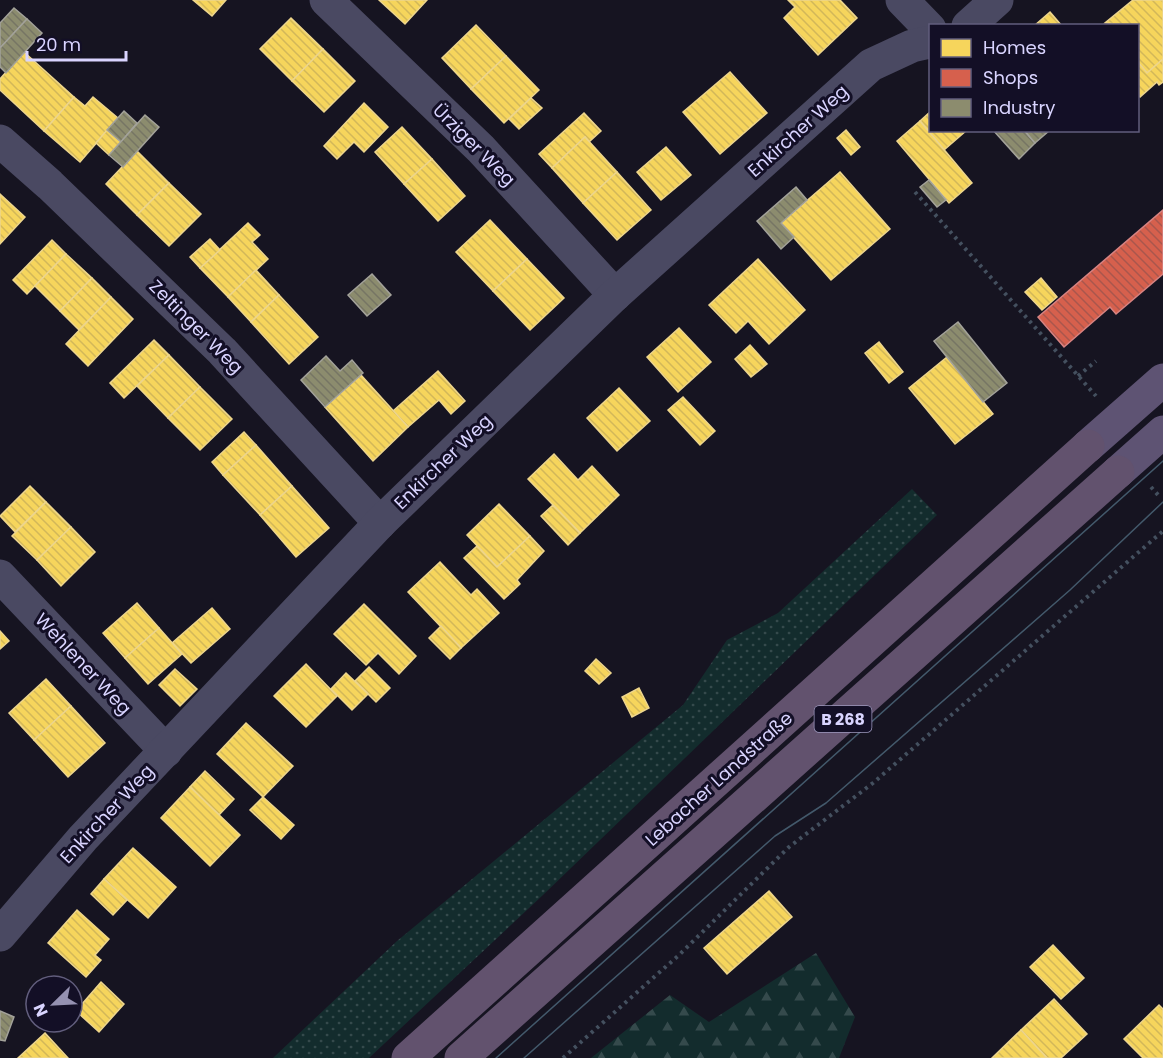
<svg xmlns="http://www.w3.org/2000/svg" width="1163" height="1058" viewBox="0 0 1163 1058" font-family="Poppins,sans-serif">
<defs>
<pattern id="grass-dots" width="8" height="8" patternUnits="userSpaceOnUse" patternTransform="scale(1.5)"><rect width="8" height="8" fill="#132c2d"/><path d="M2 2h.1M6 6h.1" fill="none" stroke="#354a4c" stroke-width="1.8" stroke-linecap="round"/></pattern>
<pattern id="forest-firs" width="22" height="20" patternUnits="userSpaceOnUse" patternTransform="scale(1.5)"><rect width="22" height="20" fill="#132c2d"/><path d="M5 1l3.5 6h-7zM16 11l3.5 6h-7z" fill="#354a4c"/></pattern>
<pattern id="homes-back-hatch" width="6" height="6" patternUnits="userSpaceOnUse" patternTransform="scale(1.5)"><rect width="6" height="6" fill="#f6d55c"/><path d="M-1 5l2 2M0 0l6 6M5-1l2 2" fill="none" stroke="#d2b759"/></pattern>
<pattern id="shops-back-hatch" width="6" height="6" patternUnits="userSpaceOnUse" patternTransform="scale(1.5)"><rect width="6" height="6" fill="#d6604d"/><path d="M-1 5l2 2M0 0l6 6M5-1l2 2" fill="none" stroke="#a9564d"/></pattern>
<pattern id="industry-back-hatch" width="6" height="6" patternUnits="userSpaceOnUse" patternTransform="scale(1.5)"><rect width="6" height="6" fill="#8c8c6e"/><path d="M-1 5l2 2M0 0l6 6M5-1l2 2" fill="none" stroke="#767564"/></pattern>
</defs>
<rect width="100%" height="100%" fill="#161421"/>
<path fill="url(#grass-dots)" d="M912,489L937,515L543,895L369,1058H273L397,941L683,705L727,640L778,613Z"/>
<path fill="url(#forest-firs)" d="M816,953L855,1017L839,1058H591L670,995L709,1022Z"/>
<g fill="url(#homes-back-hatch)" stroke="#edd58d" stroke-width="1.5">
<path d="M193,0H226L212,16Z"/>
<path d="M379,0H427L405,24Z"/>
<path d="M788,0H840L857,18L818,55L784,18L795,7Z"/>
<path d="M1133,0H1163V59L1147,73L1138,62V26L1105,23Z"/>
<path d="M1050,12L1062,26H1034Z"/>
<path d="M291,18L323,49L292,81L260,49Z"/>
<path d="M476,25L506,56L471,89L442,58Z"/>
<path d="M323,49L355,81L324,112L292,81Z"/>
<path d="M24,52L74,97L44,131L0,90V79Z"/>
<path d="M506,56L539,90L504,123L471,89Z"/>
<path d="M1163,59V82L1159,85L1157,82L1140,97L1138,93V62L1147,73Z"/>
<path d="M730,72L767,113L720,154L683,112Z"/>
<path d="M74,97L85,106L93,97L118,118L80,162L44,131Z"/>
<path d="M531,98L542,108L519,129L509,119Z"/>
<path d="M364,103L388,127L364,152L354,142L337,159L324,146Z"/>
<path d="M930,112V130H967L944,150L920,121Z"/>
<path d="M584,113L601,131L589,142L585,137L552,168L539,154Z"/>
<path d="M920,121L972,183L949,203L897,141Z"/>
<path d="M402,127L432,159L404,184L375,152Z"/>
<path d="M107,130L121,142L109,155L96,143Z"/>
<path d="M846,130L860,147L851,155L837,138Z"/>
<path d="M585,137L617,172L583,203L552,168Z"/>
<path d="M666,147L691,175L661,200L637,172Z"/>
<path d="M137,151L169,183L137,215L106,184Z"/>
<path d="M432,159L465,196L438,221L404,184Z"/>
<path d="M617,172L651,210L617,240L583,203Z"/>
<path d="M840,172L890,229L831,280L781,223Z"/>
<path d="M169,183L201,214L169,246L137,215Z"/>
<path d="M0,194L25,217L0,244Z"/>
<path d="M490,220L527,259L493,291L456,252Z"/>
<path d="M248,223L260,235L252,242L268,259L228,297L200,268Z"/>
<path d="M210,239L220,250L200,268L190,257Z"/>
<path d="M52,240L66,254L27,294L13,280Z"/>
<path d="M66,254L92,278L60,311L35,286Z"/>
<path d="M527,259L564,298L530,330L493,291Z"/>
<path d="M758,259L805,310L769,344L748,321L736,333L709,305Z"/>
<path d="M256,270L279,295L251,322L228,297Z"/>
<path d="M92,278L111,297L79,330L60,311Z"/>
<path d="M1041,278L1057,297L1042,310L1025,292Z"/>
<path d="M279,295L318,337L289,364L251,322Z"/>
<path d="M111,297L133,319L88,366L66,344Z"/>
<path d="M679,328L711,362L678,392L647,357Z"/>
<path d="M154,340L169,355L124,398L110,383Z"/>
<path d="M879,342L903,372L889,383L865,353Z"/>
<path d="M750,345L767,364L751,377L735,359Z"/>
<path d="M169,355L200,387L168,418L137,386Z"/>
<path d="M947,357L993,414L955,444L909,388Z"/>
<path d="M438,371L465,401L451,414L439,400L408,427L393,411Z"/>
<path d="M361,375L408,427L373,461L325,407Z"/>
<path d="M200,387L232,419L200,450L168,418Z"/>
<path d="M619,388L650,421L617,451L587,418Z"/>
<path d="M683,397L715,431L700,445L668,410Z"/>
<path d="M244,432L256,445L223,475L212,462Z"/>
<path d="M256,445L292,486L260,515L223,475Z"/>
<path d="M554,454L578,480L592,466L619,495L580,533L528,479Z"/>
<path d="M30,486L46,502L15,532L0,516Z"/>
<path d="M292,486L329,528L296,557L260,515Z"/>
<path d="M46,502L71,527L37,560L12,536Z"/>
<path d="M499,504L530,536L497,567L467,535Z"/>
<path d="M553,505L580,533L568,545L541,516Z"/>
<path d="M71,527L95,552L61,586L37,560Z"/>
<path d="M530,536L544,551L517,580L520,584L504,599L464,558L477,546L497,567Z"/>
<path d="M440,562L471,595L477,589L499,613L461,648L408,592Z"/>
<path d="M137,603L159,628L125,658L103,633Z"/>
<path d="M364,604L416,656L399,674L378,653L366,665L334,634Z"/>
<path d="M212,608L230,629L191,663L172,643Z"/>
<path d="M441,626L461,648L450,659L429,638Z"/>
<path d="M159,628L182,654L148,684L125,658Z"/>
<path d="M0,631L9,641L0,649Z"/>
<path d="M596,659L611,673L599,684L585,671Z"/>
<path d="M306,664L337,696L306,727L274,696Z"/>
<path d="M369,667L390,688L376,702L355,681Z"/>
<path d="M175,669L197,689L180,706L159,685Z"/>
<path d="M346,673L368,694L352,710L331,689Z"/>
<path d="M46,679L71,706L34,740L9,713Z"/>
<path d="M639,688L649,708L632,717L622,697Z"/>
<path d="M71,706L105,743L68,777L34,740Z"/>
<path d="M246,723L293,766L263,797L217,754Z"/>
<path d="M205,771L234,799L219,815L190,787Z"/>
<path d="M190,787L240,835L210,866L161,818Z"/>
<path d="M263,797L294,825L281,839L250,810Z"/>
<path d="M133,848L176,887L148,918L104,879Z"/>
<path d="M104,879L127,900L113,915L91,894Z"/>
<path d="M769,891L792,917L727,974L704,948Z"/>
<path d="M77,910L109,939L95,955L101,960L86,977L48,943Z"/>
<path d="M1053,945L1084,978L1061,999L1030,967Z"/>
<path d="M101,982L124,1004L99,1032L76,1011Z"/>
<path d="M1054,999L1087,1034L1061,1058H1047L1021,1030Z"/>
<path d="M1159,1005L1163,1009V1058H1143L1124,1039Z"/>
<path d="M1021,1030L1047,1058H992Z"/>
<path d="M45,1033L68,1058H18Z"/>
</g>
<path fill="url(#shops-back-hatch)" stroke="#d78382" stroke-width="1.5" d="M1163,210V274L1116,314L1110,307L1064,347L1038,317Z"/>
<g fill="url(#industry-back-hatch)" stroke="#a3a29a" stroke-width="1.5">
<path d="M14,8L27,19L0,48V23Z"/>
<path d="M27,19L42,33L6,73L0,67V48Z"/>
<path d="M124,111L137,123L121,142L107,130Z"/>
<path d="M145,115L159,127L123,167L109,155Z"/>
<path d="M993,130H1024L1035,143L1019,159Z"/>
<path d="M1024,130H1050L1035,143Z"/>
<path d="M929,180L946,200L937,207L920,187Z"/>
<path d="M796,187L807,200L781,223L794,237L781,249L757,221Z"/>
<path d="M372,274L391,295L367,316L348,295Z"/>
<path d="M958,322L1007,383L983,402L934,341Z"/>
<path d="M326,356L340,371L352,360L363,373L325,407L301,380Z"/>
<path d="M0,1011L14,1017L5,1041L0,1040Z"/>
</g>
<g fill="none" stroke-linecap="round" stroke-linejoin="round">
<g stroke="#44505f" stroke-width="4" stroke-dasharray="3 4.5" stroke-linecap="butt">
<path d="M915,192L1096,396"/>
<path d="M1078,376L1096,361"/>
<path d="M1151,487L1159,496"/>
<path d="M563,1058L679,955L789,847L873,783L1163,531"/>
</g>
<g stroke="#4a4962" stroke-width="33">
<path d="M326,0L481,149L615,295"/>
<path d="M902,0L930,29"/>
<path d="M968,26L997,0"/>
<path d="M0,141L50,185L222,351L380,523"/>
<path d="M0,576L166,751"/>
<path d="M0,935L83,838L380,523L615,295L871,65L912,46L930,42"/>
</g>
<g stroke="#5e5373" stroke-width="33">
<path d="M1088,446L1163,380"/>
<path d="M1118,472L1163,432"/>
</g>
<g stroke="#62526e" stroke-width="33">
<path d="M408,1058L1088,446"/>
<path d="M461,1058L1118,472"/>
</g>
<g stroke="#43596b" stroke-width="1.5">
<path d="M496,1058L1163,461"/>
<path d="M524,1058L775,836L826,803L1070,590L1163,502"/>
</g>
</g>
<g text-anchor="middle" stroke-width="6" stroke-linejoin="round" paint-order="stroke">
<rect fill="#130f26" stroke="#9e99be" stroke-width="1.5" x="814.5" y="706" width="57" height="26" rx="4.5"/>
<g font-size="16" font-weight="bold" fill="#d9d4ff">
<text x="843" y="725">B 268</text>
</g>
<g font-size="18" fill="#d9d4ff" stroke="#130f26">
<text transform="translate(798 131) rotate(-42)" y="6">Enkircher Weg</text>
<text transform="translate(474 145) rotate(45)" y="6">Ürziger Weg</text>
<text transform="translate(196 327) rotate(45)" y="6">Zeltinger Weg</text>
<text transform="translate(443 462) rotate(-44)" y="6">Enkircher Weg</text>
<text transform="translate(83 664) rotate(47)" y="6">Wehlener Weg</text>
<text transform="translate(719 779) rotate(-42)" y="6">Lebacher Landstraße</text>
<text transform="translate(107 814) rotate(-47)" y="6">Enkircher Weg</text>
</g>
</g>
<rect x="929" y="24" width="210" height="108" fill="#130f26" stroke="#625e7d" stroke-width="1.5"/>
<rect x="941" y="39" width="30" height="18" fill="#f6d55c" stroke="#625e7d" stroke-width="1.5"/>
<text x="983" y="54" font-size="18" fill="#d9d4ff">Homes</text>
<rect x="941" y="69" width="30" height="18" fill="#d6604d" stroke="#625e7d" stroke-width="1.5"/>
<text x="983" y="84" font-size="18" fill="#d9d4ff">Shops</text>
<rect x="941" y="99" width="30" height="18" fill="#8c8c6e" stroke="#625e7d" stroke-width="1.5"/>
<text x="983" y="114" font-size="18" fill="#d9d4ff">Industry</text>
<g transform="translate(54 1004) rotate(246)"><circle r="28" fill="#130f26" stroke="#625e7d" stroke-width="1.5"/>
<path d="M0-4.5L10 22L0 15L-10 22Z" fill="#9591b1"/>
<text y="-9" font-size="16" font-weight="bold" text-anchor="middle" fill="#d9d4ff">N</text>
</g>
<path d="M27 51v9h99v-9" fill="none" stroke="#d9d4ff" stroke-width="3"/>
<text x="36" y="51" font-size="18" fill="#d9d4ff" stroke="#130f26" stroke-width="4.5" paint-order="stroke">20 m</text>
</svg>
